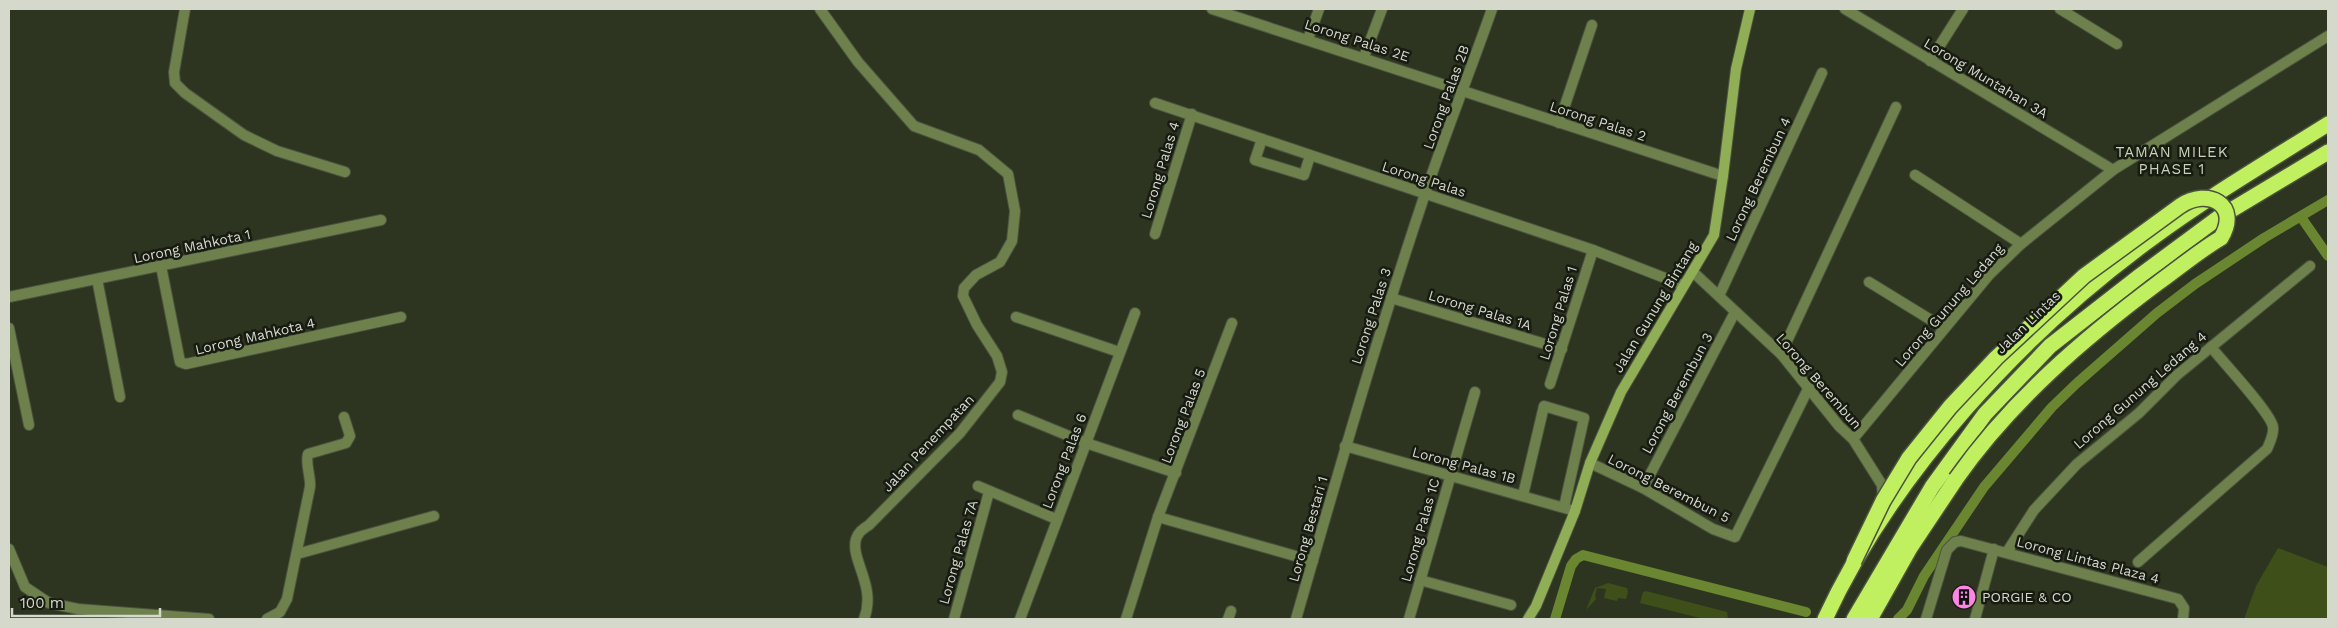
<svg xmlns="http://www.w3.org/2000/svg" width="2337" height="628" viewBox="0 0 2337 628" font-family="'Work Sans',sans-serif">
<rect width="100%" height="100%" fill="#2d3520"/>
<g fill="#3e4f19">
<path d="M2278,548L2328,567V619H2244L2256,586Z"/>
<path d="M1608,583L1627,588L1628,592L1626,599L1618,598L1617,601L1604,598L1606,589L1597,588L1595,596L1596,599L1586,610L1595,588Z"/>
<path d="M1646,591L1727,612L1728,619H1704L1640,603L1643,592Z"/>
</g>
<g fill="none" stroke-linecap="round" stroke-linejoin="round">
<g stroke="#6a8630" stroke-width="10">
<path d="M2301,217L2328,256"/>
<path d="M1555,619L1571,566L1576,559L1583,555L1806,612"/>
<path d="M1898,619L1907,610L1924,576L1984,487L2052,407L2077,383L2157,313L2195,284L2264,238L2328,200"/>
</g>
<defs>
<g id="street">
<path d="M185,9L174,72L175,83L185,93L244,135L277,151L345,172"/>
<path d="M820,9L858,62L914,126L979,150L1008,174L1015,211L1012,241L1000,262L976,275L964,288L963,296L977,325L997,356L1002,372L1000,382L960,433L869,525C863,529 858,532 856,539C850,560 877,586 864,619"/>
<path d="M1212,9L1723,176"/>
<path d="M1845,9L2113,170"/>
<path d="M2060,9L2117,44"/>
<path d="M1308,39L1319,9"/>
<path d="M1364,57L1382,9"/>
<path d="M1930,61L1963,9"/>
<path d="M1155,103L1593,250L1683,285"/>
<path d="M1559,123L1592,25"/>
<path d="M1262,139L1255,160L1304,175L1310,156"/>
<path d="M1915,175L2021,244"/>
<path d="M1155,234L1192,114"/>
<path d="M161,266L180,362L186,364L401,317"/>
<path d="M1693,272L1781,354L1839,426L1853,439L1882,485L1883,501"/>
<path d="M97,279L120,397"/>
<path d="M1869,282L1944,328"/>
<path d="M1719,296L1822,73"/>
<path d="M9,297L381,220"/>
<path d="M1391,298L1562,349"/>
<path d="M1016,317L1119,352"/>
<path d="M9,328L29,425"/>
<path d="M1781,354L1896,107"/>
<path d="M1550,384L1593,250"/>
<path d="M1018,415L1086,443L1176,473"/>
<path d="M1853,439L1989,275L2021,244L2113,170L2328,36"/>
<path d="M1345,446L1575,511"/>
<path d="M1590,463L1643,488L1713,529L1735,537L1809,387"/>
<path d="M978,486L1056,519"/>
<path d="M1643,488L1735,312"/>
<path d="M1523,495L1544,406L1584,418L1564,507"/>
<path d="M1158,517L1313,561"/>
<path d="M9,549L25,587L49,603L78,609L209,619"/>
<path d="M2007,552L2034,510L2077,464L2139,413L2177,375L2310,266"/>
<path d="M297,554L434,516"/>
<path d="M2138,562L2267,449C2270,442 2274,435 2273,427C2271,413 2222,361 2211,347"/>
<path d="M1420,580L1511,605"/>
<path d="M267,619L280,612L287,599L310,487C311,476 305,464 308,454L346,443L350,436L344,417"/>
<path d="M954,619L989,492"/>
<path d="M1020,619L1135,313"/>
<path d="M1126,619L1158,517L1232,323"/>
<path d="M1228,619L1231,611"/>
<path d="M1296,619C1337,477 1377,337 1424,197C1445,134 1470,72 1492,9"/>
<path d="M1409,619L1475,392"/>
<path d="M1926,619L1947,550L1955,542L1961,541L2178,599L2184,608L2183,619"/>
<path d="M1975,619L1994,549"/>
</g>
<path id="secondary" d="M1528,619L1536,606L1575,511L1590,463L1621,392L1714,235L1723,176L1736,69L1750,9"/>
<g id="highway">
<path d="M1825,619C1892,474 2022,333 2151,239C2208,197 2269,161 2328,124"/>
<path d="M1854,619L1932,487L1985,414L2050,346L2141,275L2218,218L2328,152"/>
<path d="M1870,619L1910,548L1956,479"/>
</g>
</defs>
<use href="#street" stroke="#4b533f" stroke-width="12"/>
<use href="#secondary" stroke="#4b533f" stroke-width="12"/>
<use href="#highway" stroke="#4b533f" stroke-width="18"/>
<use href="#street" stroke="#6e814c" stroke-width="10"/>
<use href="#secondary" stroke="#8fae56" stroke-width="10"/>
<use href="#highway" stroke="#c0ef60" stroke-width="15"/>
<defs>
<path id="highway-bridge" d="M1854,561L1883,501L1909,458L1950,407L1996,358L2084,276L2180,206C2208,187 2241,205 2221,238C2199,251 2179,268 2158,283C2083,339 2010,402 1956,479"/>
</defs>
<use href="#highway-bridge" stroke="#4b533f" stroke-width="18" stroke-linecap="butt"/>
<use href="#highway-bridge" stroke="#c0ef60" stroke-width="15"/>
</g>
<defs>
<symbol id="building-disc" viewBox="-11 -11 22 22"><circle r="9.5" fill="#fc86e4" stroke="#171b11"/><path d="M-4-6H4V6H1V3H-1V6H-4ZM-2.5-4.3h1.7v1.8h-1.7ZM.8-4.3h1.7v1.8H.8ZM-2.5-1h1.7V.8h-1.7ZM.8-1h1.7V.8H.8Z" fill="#111"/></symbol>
</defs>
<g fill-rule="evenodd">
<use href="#building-disc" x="1950" y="583" width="28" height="28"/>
</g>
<g text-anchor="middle" stroke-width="5" stroke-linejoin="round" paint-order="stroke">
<g font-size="14" fill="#d4d9cc" stroke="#171b11">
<text transform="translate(1357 40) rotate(18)" y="5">Lorong Palas 2E</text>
<text transform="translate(1986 78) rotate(31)" y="5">Lorong Muntahan 3A</text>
<text transform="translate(1446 97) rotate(-70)" y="5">Lorong Palas 2B</text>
<text transform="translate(1598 121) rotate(18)" y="5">Lorong Palas 2</text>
<text transform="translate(1160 170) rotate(-73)" y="5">Lorong Palas 4</text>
<text transform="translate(1424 179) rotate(18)" y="5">Lorong Palas</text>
<text transform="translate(1758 179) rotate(-65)" y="5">Lorong Berembun 4</text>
<text transform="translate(192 246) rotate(-12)" y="5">Lorong Mahkota 1</text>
<text transform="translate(1949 305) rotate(-49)" y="5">Lorong Gunung Ledang</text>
<text transform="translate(1655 307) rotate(-59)" y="5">Jalan Gunung Bintang</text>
<text transform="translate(1480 310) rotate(17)" y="5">Lorong Palas 1A</text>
<text transform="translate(1558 313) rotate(-73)" y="5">Lorong Palas 1</text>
<text transform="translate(1371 316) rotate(-72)" y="5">Lorong Palas 3</text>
<text transform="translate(2028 322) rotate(-44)" y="5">Jalan Lintas</text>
<text transform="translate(255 336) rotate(-13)" y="5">Lorong Mahkota 4</text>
<text transform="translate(1819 381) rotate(49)" y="5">Lorong Berembun</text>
<text transform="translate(2140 390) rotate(-41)" y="5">Lorong Gunung Ledang 4</text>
<text transform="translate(1677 393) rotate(-62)" y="5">Lorong Berembun 3</text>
<text transform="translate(1183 416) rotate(-69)" y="5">Lorong Palas 5</text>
<text transform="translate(928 443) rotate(-47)" y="5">Jalan Penempatan</text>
<text transform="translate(1064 461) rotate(-69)" y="5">Lorong Palas 6</text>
<text transform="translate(1464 465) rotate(15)" y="5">Lorong Palas 1B</text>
<text transform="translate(1669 488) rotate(27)" y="5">Lorong Berembun 5</text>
<text transform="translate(1308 529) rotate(-74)" y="5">Lorong Bestari 1</text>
<text transform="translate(1420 530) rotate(-74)" y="5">Lorong Palas 1C</text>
<text transform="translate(958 552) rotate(-74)" y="5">Lorong Palas 7A</text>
<text transform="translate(2088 560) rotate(15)" y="5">Lorong Lintas Plaza 4</text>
</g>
<g font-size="14" fill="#d4d9cc" stroke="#171b11" text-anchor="start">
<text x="1982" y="602">PORGIE &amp; CO</text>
</g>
<g font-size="15" letter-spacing="1" fill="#c7d2b7" stroke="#171b11">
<text x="2172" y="157">TAMAN MILEK<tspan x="2172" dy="17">PHASE 1</tspan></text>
</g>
</g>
<rect width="2337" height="628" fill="none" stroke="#d4d9cc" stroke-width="20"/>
<path d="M12 608v8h148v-8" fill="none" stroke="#d4d9cc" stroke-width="2.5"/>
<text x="20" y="608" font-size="15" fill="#d4d9cc" stroke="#171b11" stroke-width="4" paint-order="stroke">100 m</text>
</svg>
